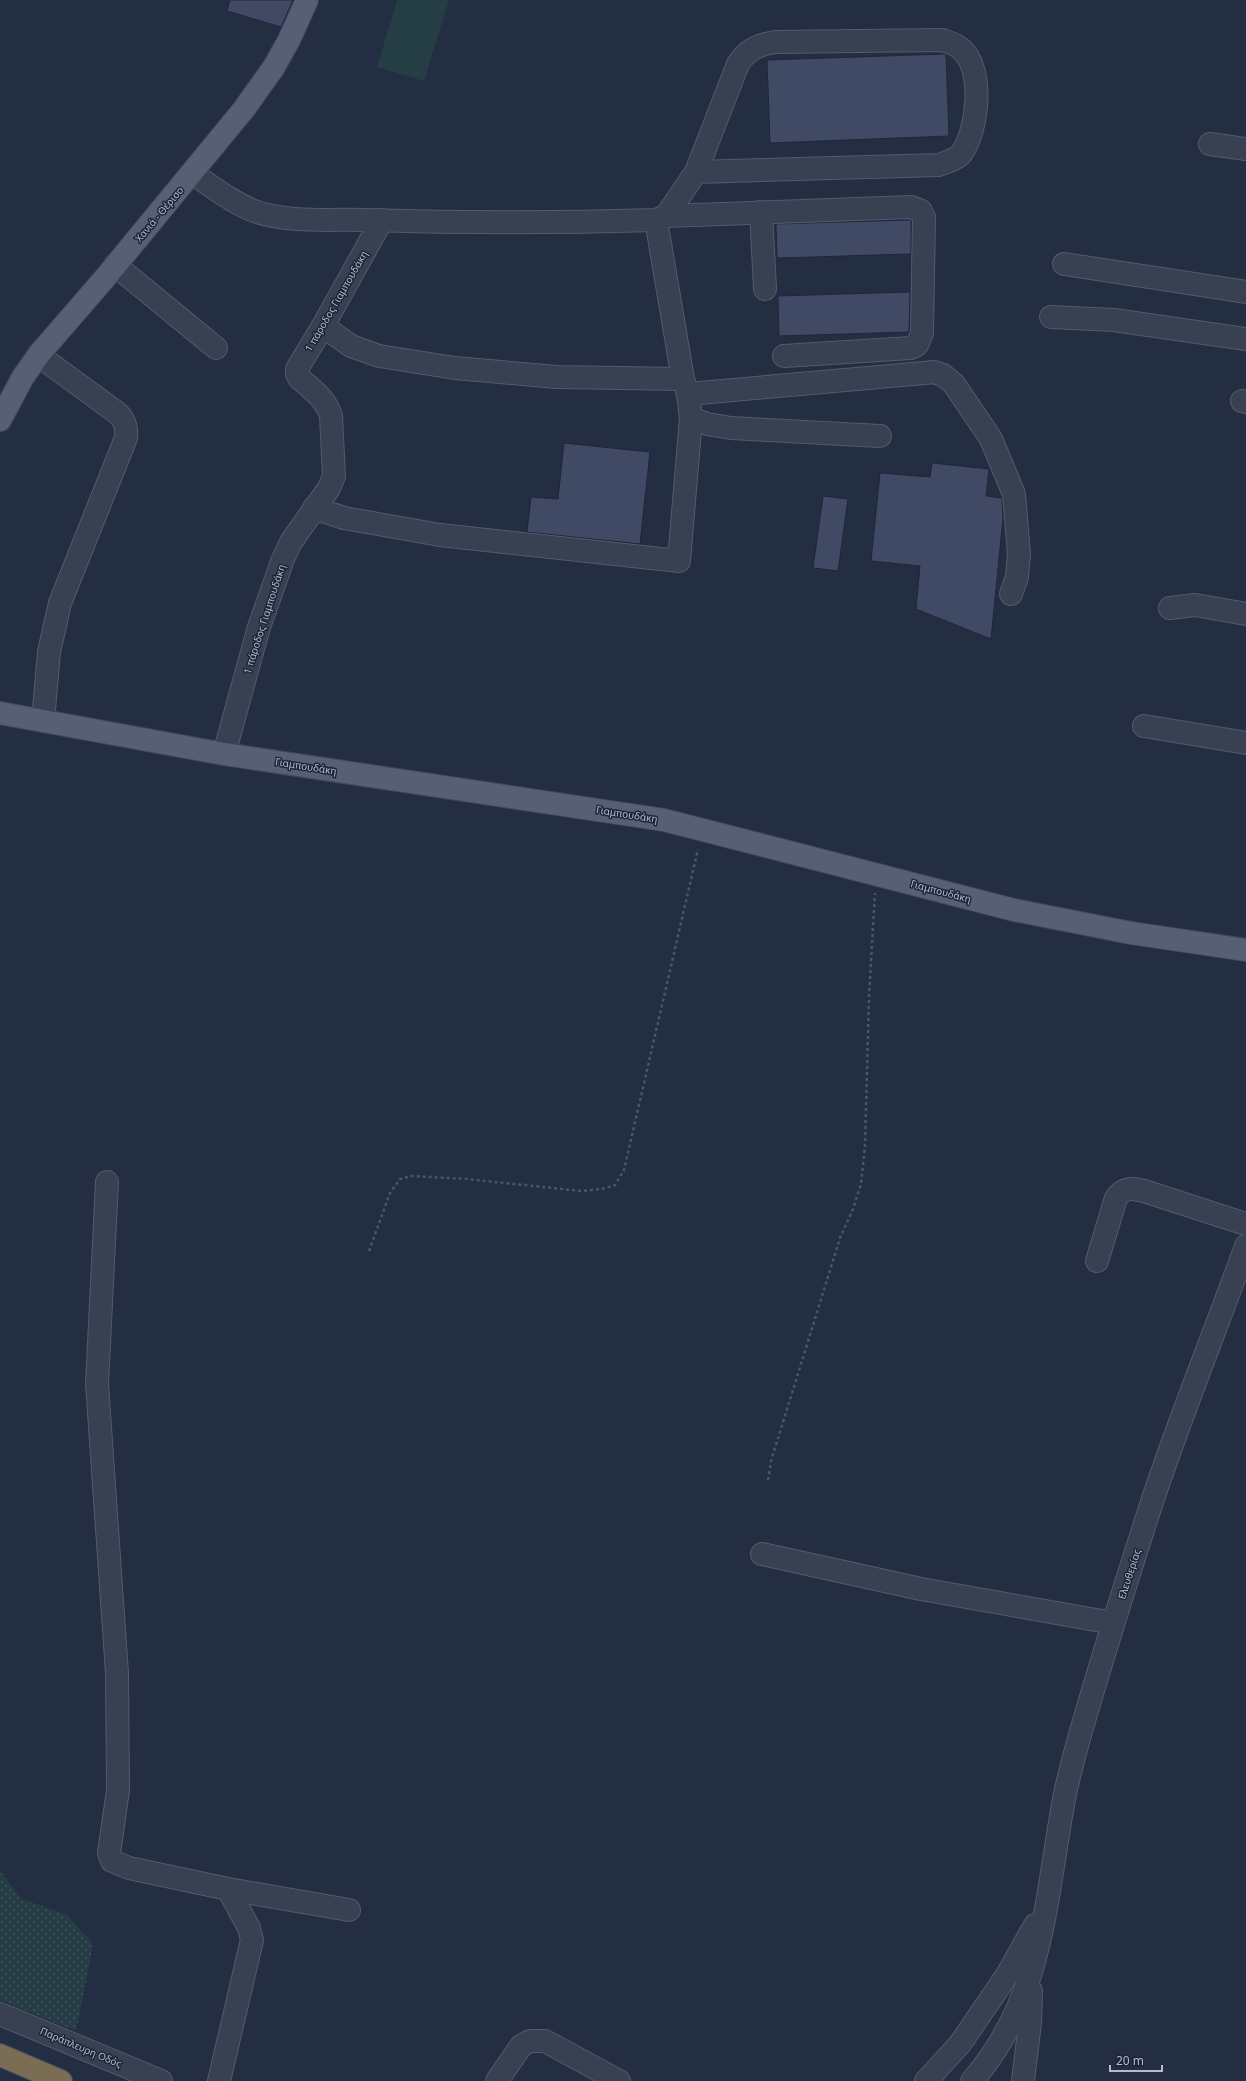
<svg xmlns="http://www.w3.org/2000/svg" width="1246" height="2081" viewBox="0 0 1246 2081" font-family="'Noto Sans',sans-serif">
<defs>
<pattern id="grass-dots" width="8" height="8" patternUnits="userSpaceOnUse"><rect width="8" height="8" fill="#253d44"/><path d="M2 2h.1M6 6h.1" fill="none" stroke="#42575e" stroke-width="1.8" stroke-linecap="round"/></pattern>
</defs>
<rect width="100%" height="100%" fill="#232e43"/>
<path fill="url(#grass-dots)" d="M0,1871L22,1899L67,1915L93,1944L76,2031L0,2000Z"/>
<path fill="#253d44" d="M397,0H449L424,81L377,67Z"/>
<g fill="#404a64" stroke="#1e273a">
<path d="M230,0H293L281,27L227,11Z"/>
<path d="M946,54L949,136L770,143L767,60Z"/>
<path d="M909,220L911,221V254L777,258L776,224Z"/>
<path d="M910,292L909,332L779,336L778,296Z"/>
<path d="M564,443L650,452L640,544L527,532L531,497L558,499Z"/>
<path d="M932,463L989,469L986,496L1002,498L1003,518L991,639L916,609L920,566L871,561L880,473L930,477Z"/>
<path d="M823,496L848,499L838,571L813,568Z"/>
</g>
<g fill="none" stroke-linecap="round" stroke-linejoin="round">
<defs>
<g id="minor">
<path d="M1210,144L1246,149"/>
<path d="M192,173C213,187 234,204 257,212C291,223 331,219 365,220C462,223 559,223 656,220L666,216L696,172L738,64C748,49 758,45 775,42L942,40C948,42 956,44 961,49C985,69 978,131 961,154C956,160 946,162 939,165L696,172"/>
<path d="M761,212L765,289"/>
<path d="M666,216L911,207L921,211L924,217L922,333L917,345L911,348L784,356"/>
<path d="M1064,264L1246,292"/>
<path d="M115,265L216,348"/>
<path d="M1051,317L1114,320L1246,339"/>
<path d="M323,326L351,346L379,356L455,368L557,377L683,379"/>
<path d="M38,355L116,412C125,419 127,427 126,438L60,603L49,652L43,721"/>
<path d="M688,394L924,373L934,372L943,375L954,384L991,439L1014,494L1019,554L1017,577L1011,594"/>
<path d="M1242,401L1246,402"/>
<path d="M691,418L707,424L731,428L880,436"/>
<path d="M314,508L344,518L440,535L679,561L691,418L688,394L683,379L656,220"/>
<path d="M1170,608L1195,605L1246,614"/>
<path d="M1144,726L1246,743"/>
<path d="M224,754L259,627L283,559L291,542L329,488L334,476L331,416C326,399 312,389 299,378L297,374V369L323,326L382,220"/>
<path d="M107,1182L97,1384L117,1673L118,1790L109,1853L112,1861L129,1868L228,1889L349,1910"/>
<path d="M1097,1261L1116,1198C1124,1187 1132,1188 1144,1191L1246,1224"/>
<path d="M762,1554L921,1589L1113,1623"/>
<path d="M0,2014L161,2081"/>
<path d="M219,2081L252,1940L249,1928L228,1889"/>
<path d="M497,2081L521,2046L530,2041H545L619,2081"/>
<path d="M926,2081L960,2044L1007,1975L1035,1925"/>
<path d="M972,2081C1045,1997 1045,1898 1065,1794C1070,1770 1077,1745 1084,1721C1105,1649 1128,1576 1151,1505C1180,1417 1215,1332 1246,1246"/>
<path d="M1023,2081L1030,2023L1031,1991"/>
</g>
<g id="major">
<path d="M0,420L23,377L40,353L105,278L244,109L274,67L289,40L307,0"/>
<path d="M0,713L224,754L664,820L1014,910L1131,933L1246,950"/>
</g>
<path id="highway" d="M0,2055L61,2081"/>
</defs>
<use href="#minor" stroke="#535b6d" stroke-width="24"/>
<use href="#major" stroke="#41495c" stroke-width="24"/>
<use href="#highway" stroke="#424b5d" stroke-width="24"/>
<g stroke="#435a61" stroke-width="2.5" stroke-dasharray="3 3" stroke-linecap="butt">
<path d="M369,1251L390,1193L400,1179L412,1176L467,1179L581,1191L602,1189L615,1185L624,1170L698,849"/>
<path d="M768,1480L771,1461L840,1238L853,1209L861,1184L865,1146L869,996L875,893"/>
</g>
<use href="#minor" stroke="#384052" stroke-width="22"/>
<use href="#major" stroke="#565f73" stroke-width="22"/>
<use href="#highway" stroke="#796e54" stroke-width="22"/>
</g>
<g text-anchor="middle" stroke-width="3" stroke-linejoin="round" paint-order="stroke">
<g font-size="10" fill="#b5bbcd" stroke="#1c2538">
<text transform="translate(159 214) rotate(-50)" y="4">Χανιά - Θέρισο</text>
<text transform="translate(336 301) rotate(-60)" y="4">1 πάροδος Γιαμπουδάκη</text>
<text transform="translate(264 619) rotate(-72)" y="4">1 πάροδος Γιαμπουδάκη</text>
<text transform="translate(306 766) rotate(9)" y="4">Γιαμπουδάκη</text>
<text transform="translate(627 814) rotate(9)" y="4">Γιαμπουδάκη</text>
<text transform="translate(941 891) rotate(15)" y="4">Γιαμπουδάκη</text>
<text transform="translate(1129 1574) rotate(-72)" y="4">Ελευθερίας</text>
<text transform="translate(81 2047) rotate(23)" y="4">Παράπλευρη Οδός</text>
</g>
</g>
<path d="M1110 2065v6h52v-6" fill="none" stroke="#b5bbcd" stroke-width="2"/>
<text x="1116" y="2065" font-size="12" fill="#b5bbcd" stroke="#1c2538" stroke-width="3" paint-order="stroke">20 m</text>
</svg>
